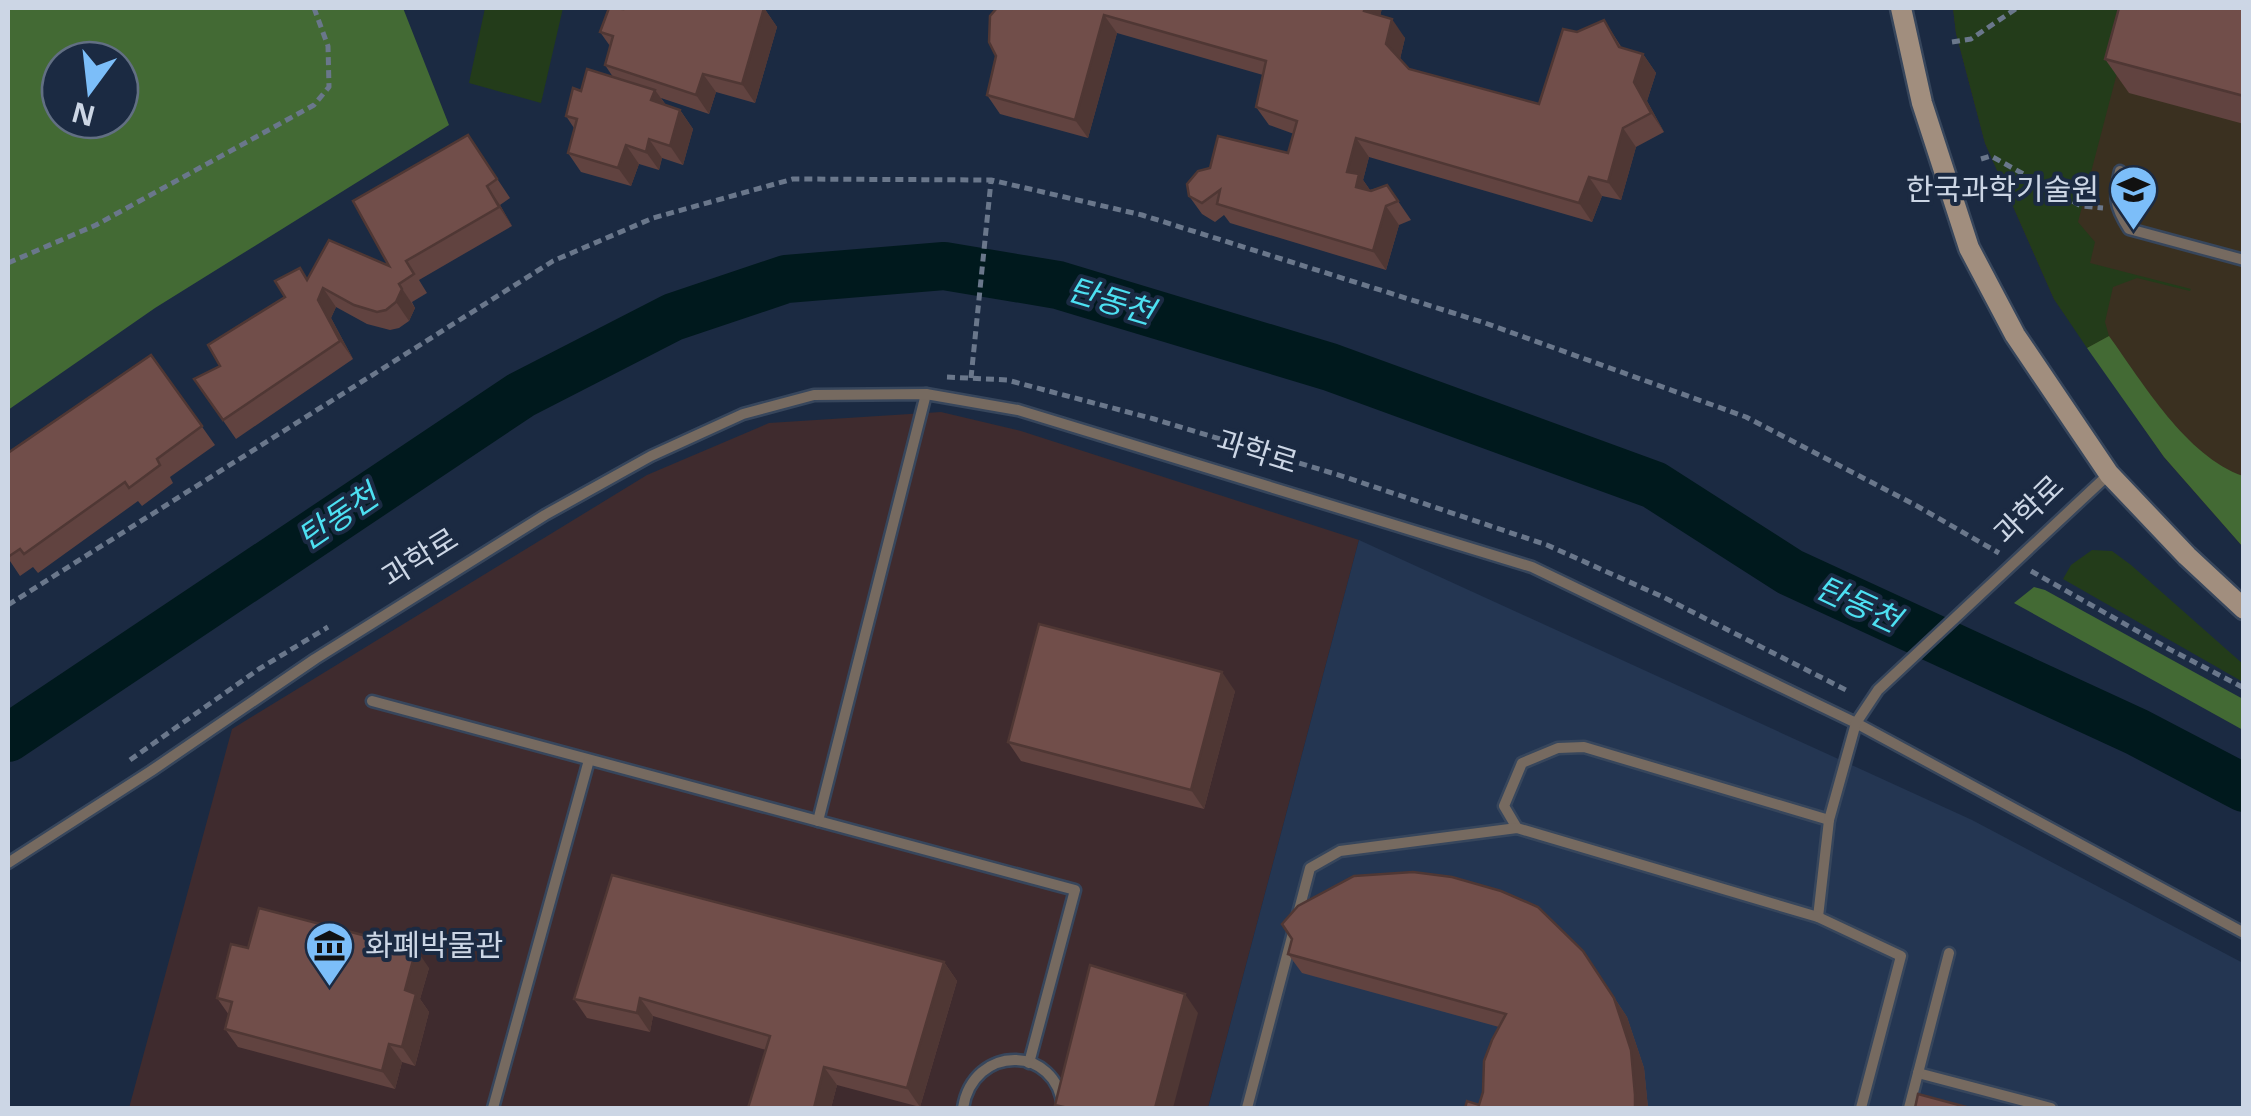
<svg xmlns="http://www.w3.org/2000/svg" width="2251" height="1116" viewBox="0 0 2251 1116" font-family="'Open Sans','Noto Sans KR',sans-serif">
<rect width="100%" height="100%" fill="#1b2a42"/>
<path fill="#3f2b2e" d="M941,412L1021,431L1359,540L1208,1108H129L232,729L647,475L769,423Z"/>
<path fill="#243652" d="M1359,540L1972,820L2243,963V1108H1208Z"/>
<path fill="#3a3020" d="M1953,8H2243V547L2164,457L2054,299L1985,143L1956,33Z"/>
<g fill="#233c1a">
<path d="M485,8H563L541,103L469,83Z"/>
<path d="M1953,8H2134L2078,222L2095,242L2090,263L2191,289L2190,291L2137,278L2113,287L2105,322L2109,336L2087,348L2054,299L1985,143L1956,33Z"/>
<path d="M2092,550L2112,551L2131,565L2243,664V682L2063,579L2071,565Z"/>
</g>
<g fill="#436a34" fill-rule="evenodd">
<path d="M8,8H403L449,125L155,308L8,410ZM60,60H120V120H60Z"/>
<path d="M2109,336C2143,383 2186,456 2243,476V547L2164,457L2087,348Z"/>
<path d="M2034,587L2045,590L2243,699V730L2014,603Z"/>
</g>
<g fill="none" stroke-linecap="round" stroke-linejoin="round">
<path stroke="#00191d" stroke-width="48" d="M8,738L521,395L673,317L786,279L944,266L1058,285L1330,367L1654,485L1790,572L2137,732L2244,788"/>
<defs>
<g id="service">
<path d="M2120,171C2114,197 2114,206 2129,229L2244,260"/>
<path d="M372,701L1075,890L1029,1063"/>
<path d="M818,821L926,394"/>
<path d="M1517,828L1504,806L1522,763L1558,748L1584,747L1829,820"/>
<path d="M8,863L151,771L315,659L545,515L651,456L743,414L814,395L926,394L1018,410L1532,567L1856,723L2244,933"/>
<path d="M1818,917L1829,820L1856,723L1878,690L2109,474"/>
<path d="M1918,1073L2051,1108"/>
<path d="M493,1108L589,760"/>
<path d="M963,1108C973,1044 1057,1044 1063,1108"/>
<path d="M1247,1108L1310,868L1340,851L1517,828L1818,917L1901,956L1861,1108"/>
<path d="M1909,1108L1949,953"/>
</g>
<path id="secondary" d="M1901,8L1922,103L1969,248L2015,335L2109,474L2187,556L2244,609"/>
</defs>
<use href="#service" stroke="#37465c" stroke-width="15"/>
<use href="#secondary" stroke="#37465c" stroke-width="25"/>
<g stroke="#6a778b" stroke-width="5" stroke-dasharray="8 5" stroke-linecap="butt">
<path d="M1952,42L1971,39L2017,8"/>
<path d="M1981,159L1991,156L2081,206L2103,208"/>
<path d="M8,263L96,225L314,105L329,87L328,46L314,8"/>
<path d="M947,377L1007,380L1154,419L1345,477L1547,545L1663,597L1846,690"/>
<path d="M971,378L991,181"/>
<path d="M2031,571L2169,649L2244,688"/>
<path d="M8,605L553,261L653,218L793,179L991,180L1142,215L1485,323L1746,417L1917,506L1999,553"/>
<path d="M130,760L259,669L328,627"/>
</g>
<use href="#service" stroke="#766a60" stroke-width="10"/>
<use href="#secondary" stroke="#a18e7e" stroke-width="20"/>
</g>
<g fill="#614340">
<path d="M764,8L777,27L755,103L716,92L709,114L661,98L666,105L680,110L693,129L683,165L662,158L659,170L639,164L631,186L581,172L568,153L574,128L566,116L581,91L613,77L605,65L610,46L600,32L623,9Z"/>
<path d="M997,8H1382L1380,16L1405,38L1400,59L1409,69L1539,104L1577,32L1604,20L1622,48L1643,54L1656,73L1647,101L1664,132L1636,147L1621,200L1602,196L1592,222L1369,157L1363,180L1370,190L1387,185L1411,220L1399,225L1386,270L1230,223L1224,215L1215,222L1202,214L1189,196L1288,153L1294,134L1269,125L1256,107L1263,75L1117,33L1088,138L1000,114L987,95L996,56Z"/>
<path d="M2244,8V124L2129,93L2105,59Z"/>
<path d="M468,135L510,198L500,205L512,226L419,280L427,293L412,302L415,308L409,321L399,328L390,330L367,324L336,307L331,318L353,359L236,439L194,379L220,366L285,297L308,279L389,266Z"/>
<path d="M151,355L215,445L170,477L173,483L142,506L138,501L38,573L33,567L20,576L8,558Z"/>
<path d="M1235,691L1204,809L1021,761L1008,742Z"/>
<path d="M248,948L429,968L420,999L429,1012L415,1066L402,1062L395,1089L238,1047L225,1029L229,1015L217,998Z"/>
<path d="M1288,954L1596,970L1627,1017L1644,1068L1648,1108H1465L1479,1105L1499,1027L1302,973Z"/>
<path d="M944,962L957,981L920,1107L837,1085L831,1108H748L766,1050L653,1016L650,1032L587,1018L574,999Z"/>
</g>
<g fill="#4f3734">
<path d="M764,8L777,27L755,103L742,84Z"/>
<path d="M1365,8H1382L1377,30L1364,11Z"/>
<path d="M1104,15L1117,33L1088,138L1075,120Z"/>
<path d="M1392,19L1405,38L1399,63L1386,44Z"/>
<path d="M1643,54L1656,73L1647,101L1664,132L1651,113L1634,82Z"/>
<path d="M703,74L716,92L709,114L696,95Z"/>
<path d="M655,90L668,108L651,100Z"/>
<path d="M680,110L693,129L683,165L670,146Z"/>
<path d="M1623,128L1636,147L1621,200L1608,182Z"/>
<path d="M1356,138L1369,157L1363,180L1372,193L1356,187L1347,172Z"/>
<path d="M649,139L662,158L659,170L646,152Z"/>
<path d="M626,145L639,164L631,186L618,168Z"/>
<path d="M1589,177L1602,196L1592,222L1579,203Z"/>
<path d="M487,186L500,205L512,226L499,207Z"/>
<path d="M1386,206L1399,225L1386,270L1373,251Z"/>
<path d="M300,268L313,287L323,288L336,307L331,318L353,359L340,341Z"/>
<path d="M399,284L415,308L409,321L396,302Z"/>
<path d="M1222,672L1235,691L1204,809L1191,790Z"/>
<path d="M416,949L429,968L420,999L429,1012L415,1066L402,1047L405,990Z"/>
<path d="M944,962L957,981L920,1107L907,1088Z"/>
<path d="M1596,970L1627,1017L1644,1068L1648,1108H1635Z"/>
<path d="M1185,994L1198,1013L1173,1108H1155Z"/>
<path d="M640,998L653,1016L650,1032L637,1013Z"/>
<path d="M389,1044L402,1062L395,1089L382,1071Z"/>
<path d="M824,1067L837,1085L831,1108H814Z"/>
</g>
<g fill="#714e4a" stroke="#4f3734" stroke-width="2.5">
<path d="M609,8L623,9V8H764L742,84L703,74L696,95L605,65L613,36L600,32Z"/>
<path d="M997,8H1365L1364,11L1392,19L1386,44L1409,69L1539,104L1563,29L1577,32L1604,20L1619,47L1643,54L1634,82L1651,113L1623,128L1608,182L1589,177L1579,203L1356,138L1347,172L1359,174L1356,187L1371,191L1387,185L1398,201L1386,206L1373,251L1217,204L1220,190L1202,203L1189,196L1187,184L1198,171L1210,168L1218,136L1288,153L1297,121L1256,107L1266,61L1104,15L1075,120L987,95L996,56L989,42L990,16Z"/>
<path d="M2119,8H2244V96L2105,59Z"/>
<path d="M587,69L655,90L651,100L680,110L670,146L649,139L646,152L626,145L618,168L568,153L577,119L566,116L573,88L581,91Z"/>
<path d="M468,135L497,179L487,186L499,207L406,261L414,274L399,284L402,289L396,302L386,310L377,312L354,305L323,288L318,300L340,341L223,420L194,379L220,366L208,345L285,297L275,281L300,268L307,280L329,240L389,266L353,201Z"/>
<path d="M151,355L202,426L157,459L160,465L129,488L125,482L24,554L20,549L8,557V453Z"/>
<path d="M1039,624L1222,672L1191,790L1008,742Z"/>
<path d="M1413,872L1452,877L1501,891L1538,907L1583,951L1614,998L1631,1050L1635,1095V1108H1465L1467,1101L1479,1105L1483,1092L1484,1061L1492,1040L1506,1014L1288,954L1292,939L1282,924L1298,906L1354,876Z"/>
<path d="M612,875L944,962L907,1088L824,1067L814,1108H748L770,1036L640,998L637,1013L574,999Z"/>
<path d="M259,908L416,949L405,990L416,994L402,1047L389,1044L382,1071L225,1029L232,1002L217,998L231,944L248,948Z"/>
<path d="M1090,965L1185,994L1155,1108H1068L1055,1105Z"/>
<path d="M1918,1094L1970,1108H1915Z"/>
</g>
<defs>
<symbol id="university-pin" viewBox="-11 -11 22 30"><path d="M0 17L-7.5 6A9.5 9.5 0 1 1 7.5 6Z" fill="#7cbef9" stroke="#1b2a42"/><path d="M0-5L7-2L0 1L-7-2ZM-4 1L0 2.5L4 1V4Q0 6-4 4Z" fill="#111"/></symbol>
<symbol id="museum-pin" viewBox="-11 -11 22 30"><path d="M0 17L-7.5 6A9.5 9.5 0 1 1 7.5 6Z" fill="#7cbef9" stroke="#1b2a42"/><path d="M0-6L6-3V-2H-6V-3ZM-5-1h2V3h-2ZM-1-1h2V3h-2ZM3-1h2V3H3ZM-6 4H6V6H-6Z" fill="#111"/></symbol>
</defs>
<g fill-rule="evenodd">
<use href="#university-pin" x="2106" y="162" width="55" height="75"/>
<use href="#museum-pin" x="302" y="918" width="55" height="75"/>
</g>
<g text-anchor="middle" stroke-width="8" stroke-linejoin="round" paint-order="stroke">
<g font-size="30" fill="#ccd6e5" stroke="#1b2a42" text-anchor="end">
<text x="2099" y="200">한국과학기술원</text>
<text x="365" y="956" text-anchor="start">화폐박물관</text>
</g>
<g font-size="30" fill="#ccd6e5" stroke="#1b2a42">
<text transform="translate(1257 452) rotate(17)" y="10">과학로</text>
<text transform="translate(2029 510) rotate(-44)" y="10">과학로</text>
<text transform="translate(420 558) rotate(-32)" y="10">과학로</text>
</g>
<g font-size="32" font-style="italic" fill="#4de0f2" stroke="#1b2a42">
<text transform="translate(1111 301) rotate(17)" y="11">탄동천</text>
<text transform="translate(338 517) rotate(-34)" y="11">탄동천</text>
<text transform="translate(1858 604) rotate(25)" y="11">탄동천</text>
</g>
</g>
<rect width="2251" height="1116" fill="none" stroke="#ccd6e5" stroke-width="20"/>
<g transform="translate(90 90) rotate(195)"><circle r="48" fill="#1b2a42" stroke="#626f83" stroke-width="2.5"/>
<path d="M0-8L18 38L0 25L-18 38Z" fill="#7cbef9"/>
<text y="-15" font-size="28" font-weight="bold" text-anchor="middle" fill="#ccd6e5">N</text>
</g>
</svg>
